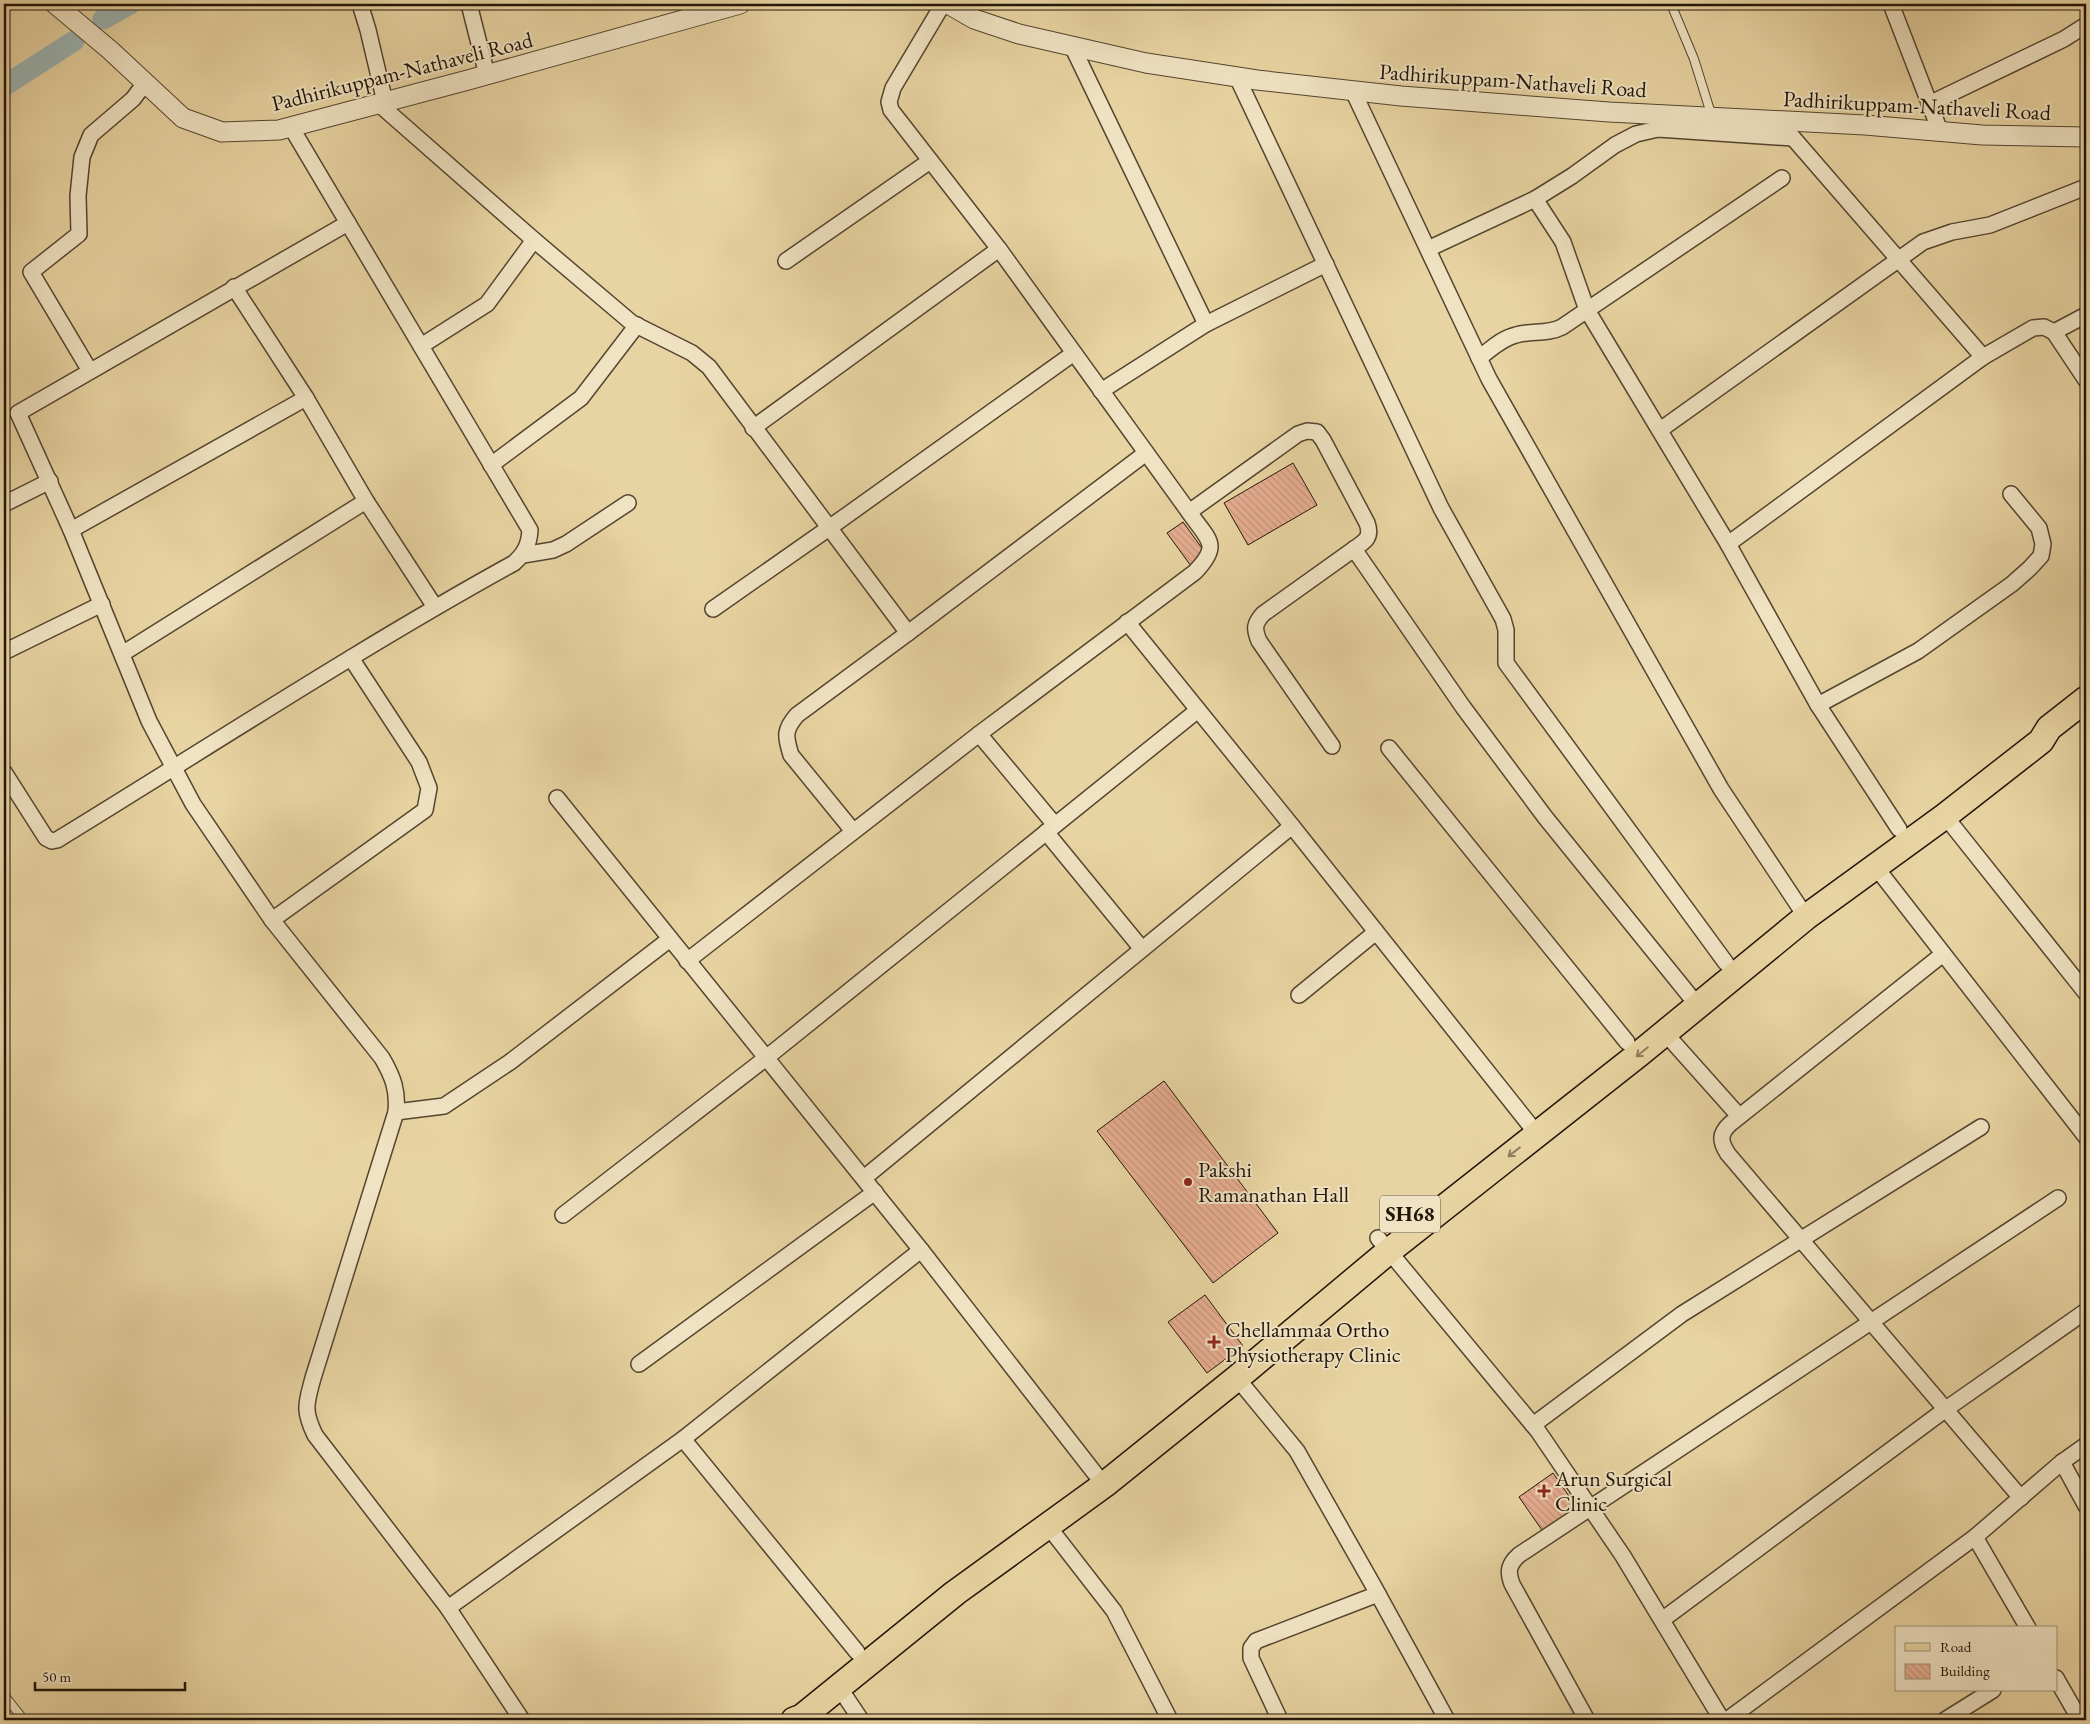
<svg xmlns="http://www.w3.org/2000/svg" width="2090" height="1724" viewBox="0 0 2090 1724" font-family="'EB Garamond',serif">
<defs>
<pattern id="building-back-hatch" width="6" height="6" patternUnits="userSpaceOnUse" patternTransform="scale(1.25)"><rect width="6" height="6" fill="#e7ae91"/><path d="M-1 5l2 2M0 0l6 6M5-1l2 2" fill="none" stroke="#c6957c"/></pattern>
</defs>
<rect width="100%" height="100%" fill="#e8d4a2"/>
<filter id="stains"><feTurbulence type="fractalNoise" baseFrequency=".004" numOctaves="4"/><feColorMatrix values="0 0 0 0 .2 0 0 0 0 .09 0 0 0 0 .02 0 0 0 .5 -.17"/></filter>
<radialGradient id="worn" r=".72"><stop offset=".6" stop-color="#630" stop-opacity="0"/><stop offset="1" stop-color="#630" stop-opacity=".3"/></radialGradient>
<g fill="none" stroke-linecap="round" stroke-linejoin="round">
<g stroke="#9cb5b2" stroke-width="21">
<path d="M103,19L130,4"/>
<path d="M4,86L74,41"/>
</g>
</g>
<g fill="url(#building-back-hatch)" stroke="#221509">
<path d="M1293,463L1317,505L1248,545L1224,503Z"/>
<path d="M1183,522L1207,555L1191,566L1167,533Z"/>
<path d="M1164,1081L1278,1233L1213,1283L1097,1131Z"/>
<path d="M1205,1295L1243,1346L1207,1373L1168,1322Z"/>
<path d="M1553,1473L1578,1509L1544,1533L1519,1497Z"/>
</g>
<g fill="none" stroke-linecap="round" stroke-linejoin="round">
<defs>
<g id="service">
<path d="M1671,4L1694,59L1712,117"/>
<path d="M4,1695L24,1720"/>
</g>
<g id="minor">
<path d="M360,4L368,30L385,102"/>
<path d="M469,4L487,75"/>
<path d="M1891,4L1940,131"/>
<path d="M1072,46L1206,324"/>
<path d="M1237,77L1441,508L1503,619L1506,630V663L1726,963"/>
<path d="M1353,91L1489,379L1721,789L1806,917"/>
<path d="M379,104L534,240L632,323L692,353L709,367L908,633"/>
<path d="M1929,104L2064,39L2086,25"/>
<path d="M1788,132L1983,357"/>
<path d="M1535,199L1563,242L1587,310L1728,544L1818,705L1899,829"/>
<path d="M348,223L18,413L71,530L149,721L193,804L272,920L382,1058C393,1077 398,1090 396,1112L313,1378C306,1404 303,1410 315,1435L448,1608L522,1720"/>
<path d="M1428,249L1535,199L1572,176L1615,145L1636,134L1658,129L1793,138"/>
<path d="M786,261L930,161"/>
<path d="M234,287L306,398L366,501L435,607"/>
<path d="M2086,315L2054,332L2086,380"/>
<path d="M421,346L487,304L534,240"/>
<path d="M1479,358C1490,350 1502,338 1516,335C1532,330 1546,335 1562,327L1782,178"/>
<path d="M90,371L31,272L79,234L78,196L82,157L91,135L133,99L145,83"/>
<path d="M1101,391L1206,324L1326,264"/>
<path d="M753,428L999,249"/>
<path d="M1660,430L1923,242L1952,232L1990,225L2086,187"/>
<path d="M491,465L581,398L637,325"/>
<path d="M4,504L50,481"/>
<path d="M1189,512L1298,434L1307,431L1317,432L1323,440L1367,523C1372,537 1366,541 1354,549L1463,707L1545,817L1698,1006"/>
<path d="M71,530L306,398"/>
<path d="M1728,544L1983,357L2033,328L2044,327L2054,332"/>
<path d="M523,555L553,550L566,544L628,503"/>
<path d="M713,609L829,528L1074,353"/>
<path d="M1127,622L1292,826L1537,1134"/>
<path d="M4,652L102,604"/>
<path d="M122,654L366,501"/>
<path d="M1818,705L1918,651L2012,584L2030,568L2041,556L2043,544L2039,528L2011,494"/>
<path d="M979,734L1055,825"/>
<path d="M1332,746L1259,641C1254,629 1254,624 1263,614L1354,549"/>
<path d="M1389,748L1627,1042"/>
<path d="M4,772L46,838L52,841L57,840C209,747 358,649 514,563C525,553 529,545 530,530L291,127"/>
<path d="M557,798L921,1250L1104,1485"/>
<path d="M1945,816L2086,993"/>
<path d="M853,831L791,755C785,736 784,730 797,715L908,633L1146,453"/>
<path d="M1046,832L1142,949"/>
<path d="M1875,866L2086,1137"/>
<path d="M272,920L425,810L429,788L419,762L351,658"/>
<path d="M1943,954L1730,1124C1719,1134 1720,1142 1728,1154L2021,1498"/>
<path d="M687,961L979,734L1195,572C1222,544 1208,540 1189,512L999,249L891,110L889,102L893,88L943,4"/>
<path d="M1299,995L1376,932"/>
<path d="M1665,1033L1739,1116"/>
<path d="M396,1112L444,1106L510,1062L670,939"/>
<path d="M864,1178L1292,826"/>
<path d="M563,1215L766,1058L1198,710"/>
<path d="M1378,1238L1538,1431L1623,1556L1722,1720"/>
<path d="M639,1364L875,1192"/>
<path d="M1237,1378L1297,1451L1373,1585L1447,1720"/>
<path d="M1533,1425L1682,1314L1981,1127"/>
<path d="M683,1439L857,1652"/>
<path d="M2062,1462L2086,1506"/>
<path d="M1048,1526L1114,1611L1170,1720"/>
<path d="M1975,1537L2028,1628"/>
<path d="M448,1608L683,1439L921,1250"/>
<path d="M1662,1620L1946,1409L2086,1311"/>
<path d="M2056,1678L2080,1720"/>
<path d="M839,1687L861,1720"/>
<path d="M1280,1720L1251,1658V1648L1256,1641L1378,1594"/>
<path d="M1587,1720L1512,1584C1507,1571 1509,1564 1519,1555L2058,1198"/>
<path d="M1727,1720L1975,1537L2062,1462L2086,1445"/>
<path d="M1945,1720L1993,1690"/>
</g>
<g id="tertiary">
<path d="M55,4L110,50L183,118L222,132L279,130L468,80L740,4"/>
<path d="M948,4L974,19L1019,34L1146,63L1257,80L1401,96L1609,112L1865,125L1982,135L2086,137"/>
</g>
<path id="primary" d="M794,1720L802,1717L955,1593L1104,1485L1237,1378L1389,1251L1639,1054L1806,917L1945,816L2041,741L2049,728L2086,699"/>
</defs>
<use href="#service" stroke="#54452f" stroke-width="10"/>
<use href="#minor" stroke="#54452f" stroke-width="18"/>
<use href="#tertiary" stroke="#54452f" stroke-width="21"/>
<use href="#primary" stroke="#221509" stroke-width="28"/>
<use href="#service" stroke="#f0e3c3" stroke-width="8"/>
<use href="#minor" stroke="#f0e3c3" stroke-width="15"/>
<use href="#tertiary" stroke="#f0e3c3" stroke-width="19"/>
<use href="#primary" stroke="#e8d4a2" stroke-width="25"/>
</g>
<defs><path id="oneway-shaft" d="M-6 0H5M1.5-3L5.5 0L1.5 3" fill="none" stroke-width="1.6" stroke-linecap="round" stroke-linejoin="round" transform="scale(1.25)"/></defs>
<g stroke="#8f7e5d">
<use href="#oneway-shaft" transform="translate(1642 1052) rotate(141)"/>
<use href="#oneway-shaft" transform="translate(1514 1152) rotate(142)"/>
</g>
<g fill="#8f2418" stroke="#f0e3c3" stroke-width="2">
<circle cx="1188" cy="1182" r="5"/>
<path d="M1211.5 1334.5h5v5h5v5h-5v5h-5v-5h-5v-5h5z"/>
<path d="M1541.5 1483.5h5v5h5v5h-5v5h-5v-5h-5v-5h5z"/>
</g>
<g text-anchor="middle" stroke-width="4" stroke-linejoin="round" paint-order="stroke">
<rect fill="#f0e3c3" stroke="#605341" stroke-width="1" x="1380" y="1195.5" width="60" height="37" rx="4"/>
<g font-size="21" font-weight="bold" fill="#221509">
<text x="1410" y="1221">SH68</text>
</g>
<g font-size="22" fill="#221509" stroke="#f0e3c3">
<text transform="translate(402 71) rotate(-14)" y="8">Padhirikuppam-Nathaveli Road</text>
<text transform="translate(1513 80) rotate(4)" y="8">Padhirikuppam-Nathaveli Road</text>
<text transform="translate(1917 105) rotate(3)" y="8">Padhirikuppam-Nathaveli Road</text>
</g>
<g font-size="22" fill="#221509" stroke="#f0e3c3" text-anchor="start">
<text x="1198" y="1177">Pakshi<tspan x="1198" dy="25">Ramanathan Hall</tspan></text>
<text x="1225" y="1337">Chellammaa Ortho<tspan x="1225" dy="25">Physiotherapy Clinic</tspan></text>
<text x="1555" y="1486">Arun Surgical<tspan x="1555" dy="25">Clinic</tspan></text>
</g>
</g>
<rect width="2090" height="1724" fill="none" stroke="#e8d4a2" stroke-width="20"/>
<rect x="5" y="5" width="2080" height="1714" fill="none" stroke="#221509" stroke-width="2.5"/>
<rect x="10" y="10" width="2070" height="1704" fill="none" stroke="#221509"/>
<rect x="1895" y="1626" width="162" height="65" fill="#f0e3c3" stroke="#9e9179"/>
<rect x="1905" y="1643" width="25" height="8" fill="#e8d4a2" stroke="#9e9179"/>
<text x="1940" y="1652" font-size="15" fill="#221509">Road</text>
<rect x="1905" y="1664" width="25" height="15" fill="url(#building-back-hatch)" stroke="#9e9179"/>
<text x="1940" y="1676" font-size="15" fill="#221509">Building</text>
<path d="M35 1682v8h150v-8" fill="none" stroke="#221509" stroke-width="2.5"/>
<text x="42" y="1682" font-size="15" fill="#221509" stroke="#f0e3c3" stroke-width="4" paint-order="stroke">50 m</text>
<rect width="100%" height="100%" filter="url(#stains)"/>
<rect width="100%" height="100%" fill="url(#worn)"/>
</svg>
